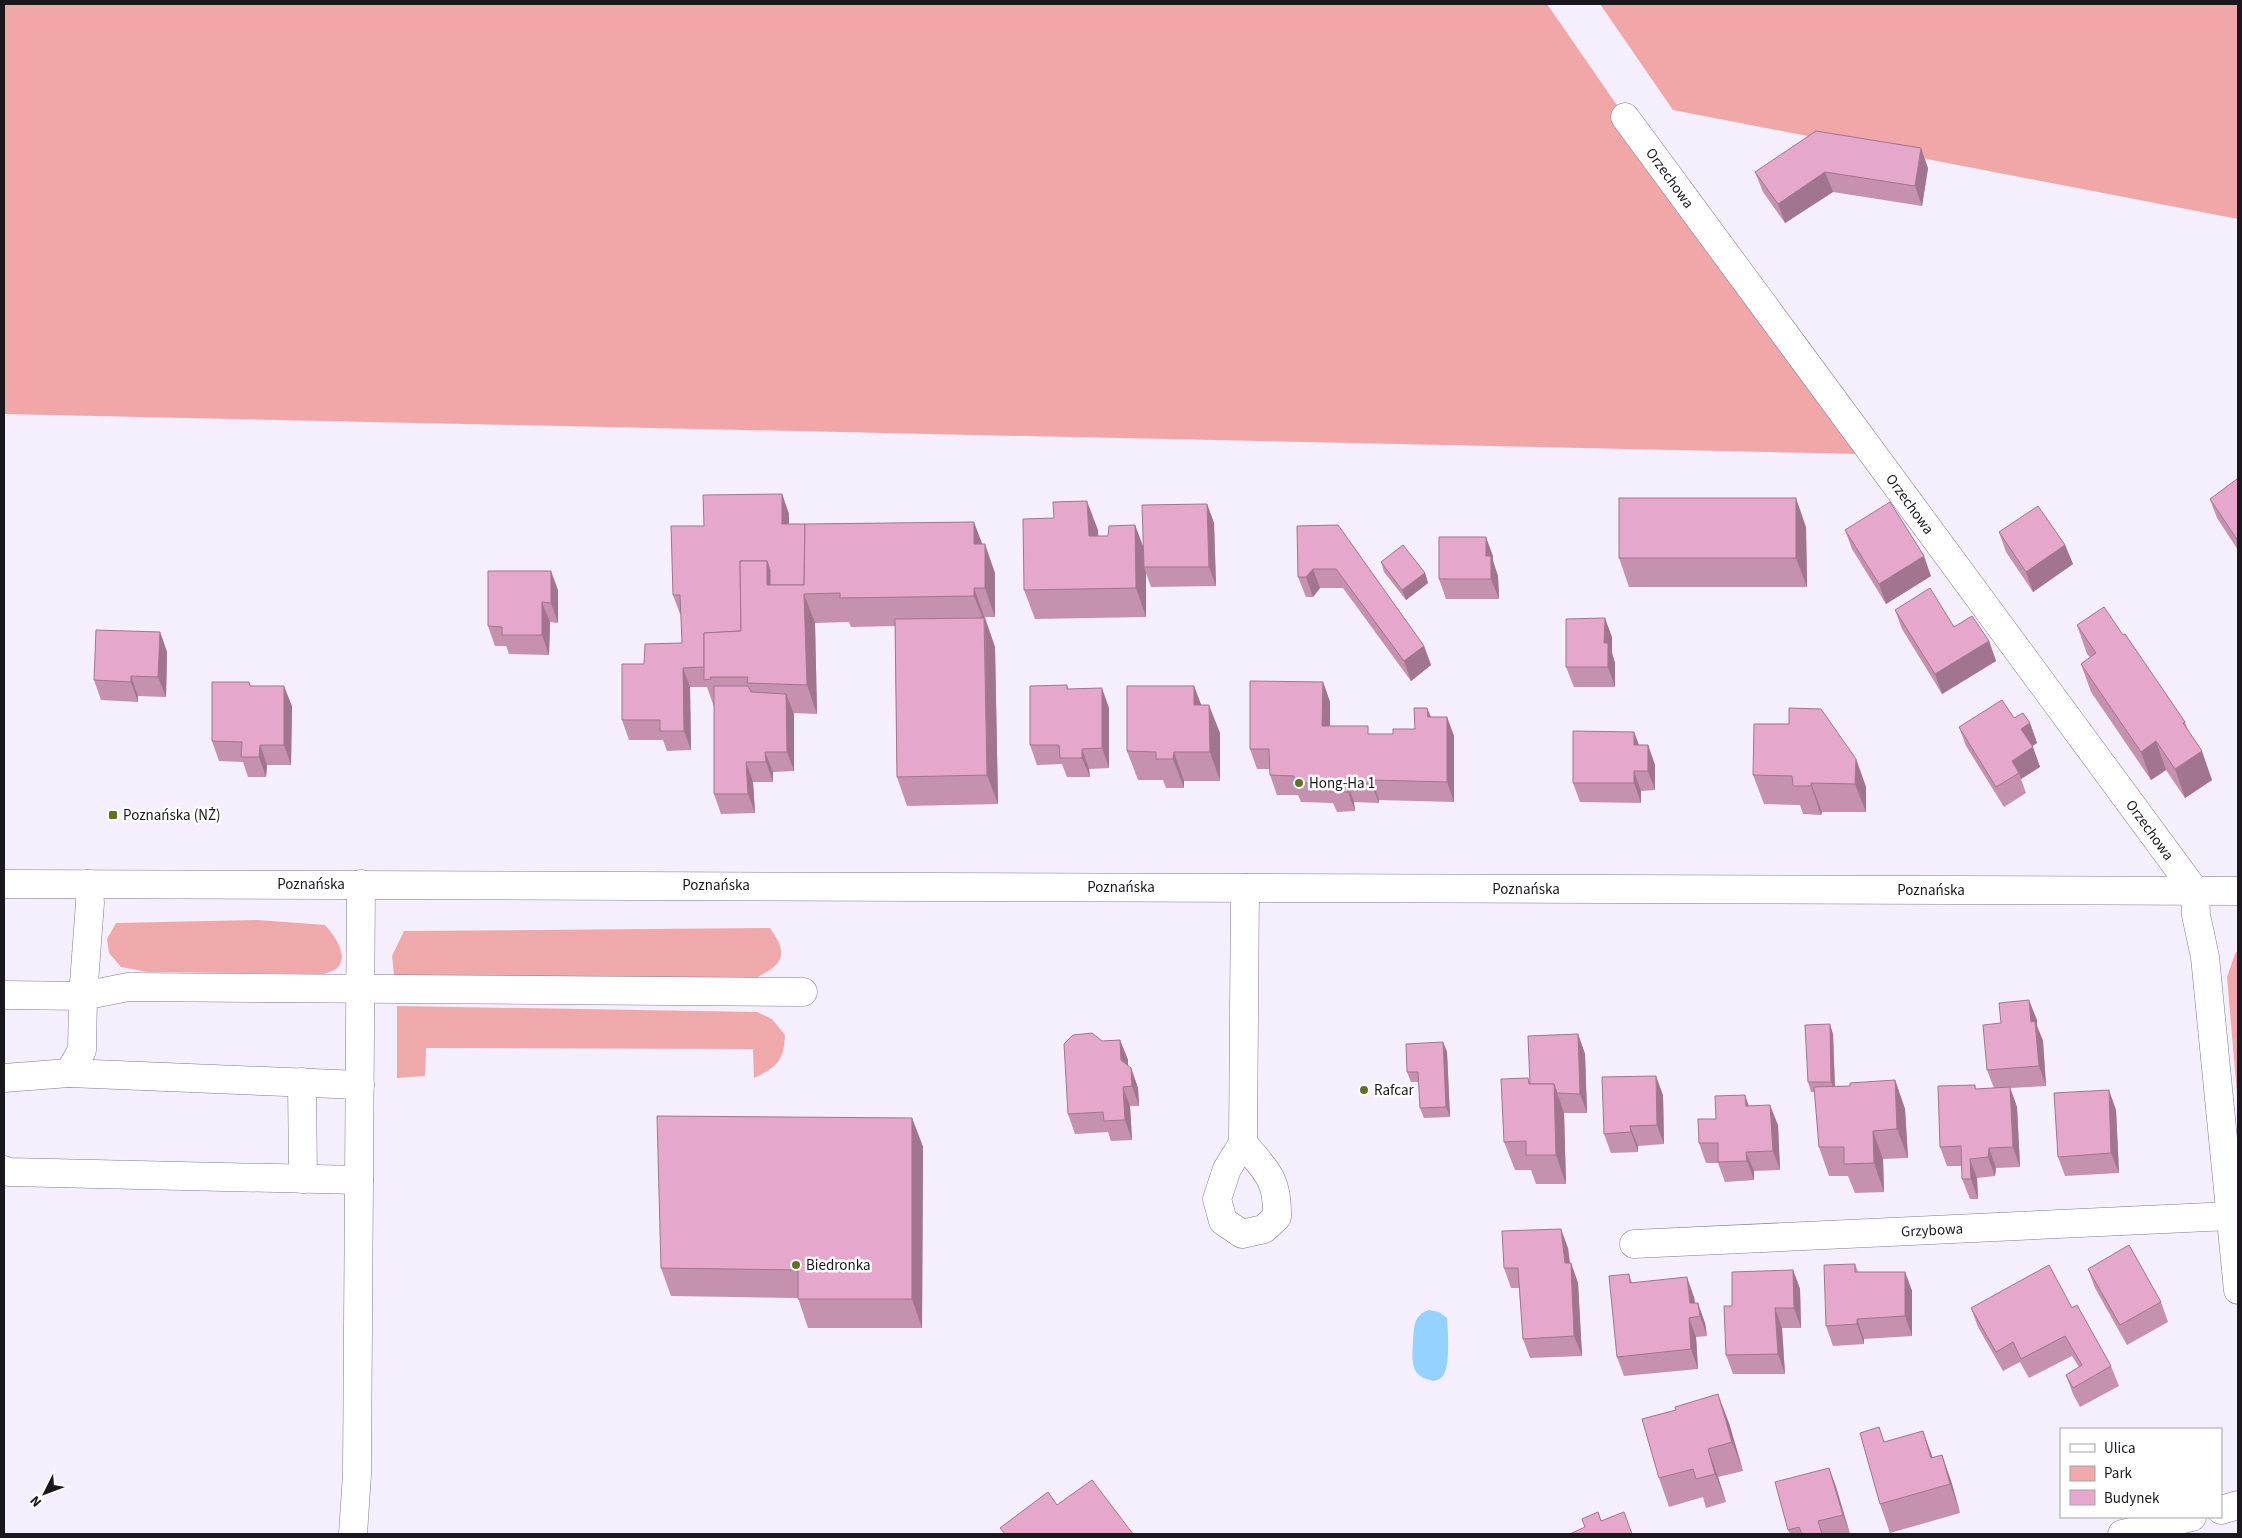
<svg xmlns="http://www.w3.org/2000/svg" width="2242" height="1538" viewBox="0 0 2242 1538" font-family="'Source Sans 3',sans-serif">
<rect width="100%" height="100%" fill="#f5eefc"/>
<g fill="#efa9aa">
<path d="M258,920L325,925C333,934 348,953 339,966C336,970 329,972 324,974L148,972L121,967L109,953L107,939L116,923Z"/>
<path d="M770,928C788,954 785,963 756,978L394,975L392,956L404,931Z"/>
<path d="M2238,950V1105L2227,977L2235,954Z"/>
<path d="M397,1006L757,1012L772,1019L785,1035C784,1061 777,1067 754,1078L753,1049L426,1048L425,1076L397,1078Z"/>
</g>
<g fill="#f1a6a8">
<path d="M4,4H1547L1858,454L4,414Z"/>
<path d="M1600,4H2238V219L1673,110Z"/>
</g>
<path fill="#94d3ff" d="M1429,1310L1439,1312L1447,1318C1448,1330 1450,1365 1444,1374C1442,1378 1438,1380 1434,1381C1410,1377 1412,1362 1413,1342C1414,1328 1413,1315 1429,1310Z"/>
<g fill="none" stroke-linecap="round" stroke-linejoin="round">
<defs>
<g id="minor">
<path d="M1625,117L2195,891L2196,915L2205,957L2238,1290"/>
<path d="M4,884L2238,891"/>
<path d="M4,995L83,996L90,903L88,884"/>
<path d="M69,1073L360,1085"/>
<path d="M4,1078L69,1073L82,1050L83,996L128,987L803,992"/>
<path d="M302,1082L303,1179"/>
<path d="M1243,1143C1266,1171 1278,1178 1277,1217L1264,1229L1242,1234L1223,1221L1217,1199L1227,1169L1243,1143L1245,888"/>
<path d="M4,1170L9,1172L359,1180"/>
<path d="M1634,1244L2230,1216"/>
<path d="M2221,1510L2238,1505"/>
<path d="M353,1534L357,1474L361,884"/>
<path d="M2122,1534L2192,1517"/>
</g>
</defs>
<use href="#minor" stroke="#84798e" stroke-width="29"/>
<use href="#minor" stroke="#fff" stroke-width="28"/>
</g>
<g fill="#c690af">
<path d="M1928,168L1922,206L1833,192L1785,223L1763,192L1755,172Z"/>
<path d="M2238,481V550L2217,518L2210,499Z"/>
<path d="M782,494L789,514V524L983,544L995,573V617H985L995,647L998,804L907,806L897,777L895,626L851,627L849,622L815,623L817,714L793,713L794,771L773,772V782H753L755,813L721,814L714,794V707L707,687H690L691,750L667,751L663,740H629L622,720L644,664L682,643L681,614H680L673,595L704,526Z"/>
<path d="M1207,504L1214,523L1216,586L1151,587L1146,573V617L1035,619L1024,590L1098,530V536H1108L1135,525L1143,547Z"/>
<path d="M1297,526L1424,646L1431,665L1411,681L1343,588H1320L1313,597H1306L1298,577Z"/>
<path d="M1806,527L1807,587H1629L1619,558Z"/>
<path d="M1845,530L1931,576L1886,604L1852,549Z"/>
<path d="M1999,532L2065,545L2073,564L2033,592L2006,552Z"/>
<path d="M1493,556V561L1498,576L1499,599H1446L1439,579Z"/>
<path d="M1381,562L1425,573L1428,583L1406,600L1384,572Z"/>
<path d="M558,590V623L550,622L549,655L509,654L506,646H495L488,626Z"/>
<path d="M1895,610L1954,627L1989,641L1996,661L1942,694L1902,629Z"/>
<path d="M2077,625L2123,635L2185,722L2188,730L2212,780L2185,798L2166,770L2151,780L2091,692L2081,664L2090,657L2087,654Z"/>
<path d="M160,632L167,652L166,697L138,696V702L101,700L94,680Z"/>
<path d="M1612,637V653L1615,663V687H1574L1566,667Z"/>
<path d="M249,682L251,686L292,706L291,765H267L266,777H248L243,762L219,761L212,741Z"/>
<path d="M1323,682L1330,702V726L1370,734H1393L1415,729L1427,708L1431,717H1447L1454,736V802L1379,800V803L1354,802L1355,811L1337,812L1333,803L1301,802L1298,795H1277L1270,775V769H1257L1250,749Z"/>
<path d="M1067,685L1068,689L1109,708V768L1089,769L1090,777H1067L1062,764L1037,765L1030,745Z"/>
<path d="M1194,686L1201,705L1220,733V781H1184V788H1166L1163,780H1138L1127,751Z"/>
<path d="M2014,718L2030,723L2037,743L2032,746L2040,767L2021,779L2026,793L2004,807L1966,746L1959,727Z"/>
<path d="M1634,732L1639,745H1648L1655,765V790L1641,791V803L1580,802L1573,783Z"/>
<path d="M1856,759L1866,787V812H1822L1821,815L1803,814L1800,805L1764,804L1753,775Z"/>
<path d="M2037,1020V1026L2043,1041L2046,1086L2010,1088L2017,1107L2020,1167L1996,1168L1995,1176L1977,1178L1978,1199H1970L1962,1179V1166H1947L1940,1147L1975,1085L1976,1089L1994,1088L1987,1070L2001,1023Z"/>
<path d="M1578,1034L1585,1054L1587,1113H1564L1566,1184H1536L1531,1170H1515L1504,1142L1528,1078L1529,1082Z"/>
<path d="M1833,1034L1835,1087L1850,1086L1895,1080L1905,1109L1908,1158L1883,1159L1884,1192L1855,1193L1848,1176H1829L1819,1147L1815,1092H1811L1808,1082Z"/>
<path d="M1120,1040L1128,1060V1066L1131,1068L1138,1088L1139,1106H1130L1132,1140L1111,1141L1108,1132L1075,1134L1068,1114L1102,1041Z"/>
<path d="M1443,1042L1447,1052L1450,1117L1424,1118L1420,1108L1419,1082H1411L1407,1072Z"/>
<path d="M1663,1095L1664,1144L1638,1146V1152L1611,1153L1604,1134Z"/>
<path d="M1745,1095L1748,1106L1778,1125L1780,1170L1754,1171V1180L1725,1182L1718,1163H1706L1699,1143L1716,1119Z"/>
<path d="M2116,1110L2119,1173L2065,1176L2058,1157Z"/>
<path d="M912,1118L923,1147L922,1328H808L798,1298L671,1296L661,1268Z"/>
<path d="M1568,1248L1570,1263H1571L1578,1283L1582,1356L1530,1358L1523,1339L1519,1288H1511L1504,1268Z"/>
<path d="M1855,1264L1858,1272H1905L1912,1291V1336L1864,1339V1344L1833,1346L1826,1326Z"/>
<path d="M2088,1269L2161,1302L2168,1322L2127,1345L2095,1288Z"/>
<path d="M1793,1270L1800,1289L1801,1328H1782L1785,1374H1733L1726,1355L1732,1306Z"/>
<path d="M1629,1274L1632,1283L1694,1297L1695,1303L1705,1323L1707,1336L1696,1337L1698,1369L1624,1376L1617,1357Z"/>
<path d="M1971,1308H2072L2111,1366L2119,1386L2080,1407L2073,1394L2066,1375L2079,1367L2072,1356L2029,1378L2020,1362L2003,1371L1978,1327Z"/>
<path d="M1729,1423L1743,1471L1718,1477L1726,1502L1706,1508L1703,1497L1669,1507L1659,1478Z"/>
<path d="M1923,1431L1933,1458L1942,1455L1952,1484L1960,1513L1890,1533L1880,1504L1885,1442Z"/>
<path d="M1829,1468L1836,1487L1850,1534H1790L1788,1530Z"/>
</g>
<g fill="#a1758f">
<path d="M1921,148L1928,168L1922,206L1915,186Z"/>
<path d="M1825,172L1833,192L1785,223L1778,204Z"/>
<path d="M782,494L789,514V544L782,524Z"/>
<path d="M1796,498L1806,527L1807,587L1796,558Z"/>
<path d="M1087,501L1098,530L1099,565L1089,536Z"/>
<path d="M1207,504L1214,523L1216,586L1209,567Z"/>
<path d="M974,522L985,551V544L995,573V617L985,588L974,544Z"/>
<path d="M1135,525L1146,554L1144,567L1146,573V617L1136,588Z"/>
<path d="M1486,537L1493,556V561L1498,576L1499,599L1491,579L1486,556Z"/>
<path d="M2065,545L2073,564L2033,592L2026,572Z"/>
<path d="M1924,556L1931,576L1886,604L1879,584Z"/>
<path d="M767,561L777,589L767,585Z"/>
<path d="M1313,569L1320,588L1313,597L1306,577Z"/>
<path d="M551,571L558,590V623L551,603Z"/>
<path d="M1425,573L1428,583L1406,600L1402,590Z"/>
<path d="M974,588L995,647L998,804L987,775L985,624L974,596Z"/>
<path d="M804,594L815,623L817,714L807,685Z"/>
<path d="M542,602L550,622L549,655L542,635Z"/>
<path d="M1605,618L1612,637V653L1615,663V687L1608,667L1604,643Z"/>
<path d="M160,632L167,652L166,697L158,677Z"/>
<path d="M1989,641L1996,661L1942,694L1935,674Z"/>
<path d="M1424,646L1431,665L1411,681L1404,661Z"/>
<path d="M683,668L690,687L691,750L684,731Z"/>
<path d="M131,676L138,696V702L131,682Z"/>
<path d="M1323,682L1330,702V745L1322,726Z"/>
<path d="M284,686L292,706L291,765L284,745Z"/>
<path d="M1194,686L1205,715L1194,705Z"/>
<path d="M1102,688L1109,708V768L1102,748Z"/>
<path d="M786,694L794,714V771L787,752Z"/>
<path d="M1209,705L1220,733V781L1210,752Z"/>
<path d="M1427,708L1435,727L1428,717Z"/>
<path d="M1447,717L1454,736V802L1447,782Z"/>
<path d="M2030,723L2037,743L2028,749L2021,729Z"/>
<path d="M1634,732L1641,751L1634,745Z"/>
<path d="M2156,741L2166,770L2151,780L2141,752Z"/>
<path d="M260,745L267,765L266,777L259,757Z"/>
<path d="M1648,745L1655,765V790L1648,771Z"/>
<path d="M2033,747L2040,767L2021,779L2019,773L2012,761Z"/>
<path d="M1082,749L1089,769L1090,777L1082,758Z"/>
<path d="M2202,751L2212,780L2185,798L2175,769Z"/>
<path d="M765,752L773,772V782L766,762Z"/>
<path d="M1174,752L1184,781V788L1173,759Z"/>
<path d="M1856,759L1866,787V812L1855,784Z"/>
<path d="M746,762L753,782L755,813L748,794Z"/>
<path d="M1634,771L1641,791V803L1634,783Z"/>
<path d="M1372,780L1379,800V803L1371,783Z"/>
<path d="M1347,783L1354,802L1355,811L1348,792Z"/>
<path d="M1811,783L1822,812L1821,815L1811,786Z"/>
<path d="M2029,1000L2037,1020V1026L2043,1041L2046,1086L2039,1066L2031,1022Z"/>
<path d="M1830,1024L1833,1034L1835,1092L1831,1082Z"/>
<path d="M1578,1034L1585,1054L1587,1113L1580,1094Z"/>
<path d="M1120,1040L1128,1060V1079L1121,1060Z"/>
<path d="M1443,1042L1447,1052L1450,1117L1446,1107Z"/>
<path d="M1131,1068L1138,1088L1139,1106L1132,1086Z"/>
<path d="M1656,1076L1663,1095L1664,1144L1657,1125Z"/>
<path d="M1895,1080L1905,1109L1908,1158L1897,1129Z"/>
<path d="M1554,1084L1564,1113L1566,1184L1556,1155Z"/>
<path d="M1123,1087L1130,1106L1132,1140L1125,1120Z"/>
<path d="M2010,1087L2017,1107L2020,1167L2013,1147Z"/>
<path d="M2109,1090L2116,1110L2119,1173L2111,1153Z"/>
<path d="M1745,1095L1752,1115L1746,1106Z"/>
<path d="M1770,1105L1778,1125L1780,1170L1773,1151Z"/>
<path d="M912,1118L923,1147L922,1328L912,1299Z"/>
<path d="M1630,1126L1638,1146V1152L1631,1132Z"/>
<path d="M1873,1131L1883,1159L1884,1192L1874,1163Z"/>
<path d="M1989,1148L1996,1168L1995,1176L1988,1157Z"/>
<path d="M1746,1152L1754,1171V1180L1747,1161Z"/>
<path d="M1970,1159L1977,1178L1978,1199L1971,1179Z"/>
<path d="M1561,1229L1568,1248L1572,1283L1565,1263Z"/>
<path d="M1571,1263L1578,1283L1582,1356L1574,1336Z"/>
<path d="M1793,1270L1800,1289L1801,1328L1794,1308Z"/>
<path d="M1905,1272L1912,1291V1336L1905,1316Z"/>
<path d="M1687,1277L1694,1297L1697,1317L1690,1303Z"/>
<path d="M1698,1303L1705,1323L1707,1336L1700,1316Z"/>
<path d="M1775,1308L1782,1328L1785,1374L1778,1354Z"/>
<path d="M1689,1318L1696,1337L1698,1369L1691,1349Z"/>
<path d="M1857,1319L1864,1339V1344L1857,1324Z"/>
<path d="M1718,1394L1729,1423L1743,1471L1732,1442Z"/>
<path d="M1923,1431L1933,1460L1931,1458Z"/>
<path d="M1708,1449L1718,1477L1726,1502L1715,1474Z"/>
<path d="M1942,1455L1952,1484L1960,1513L1950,1484Z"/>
<path d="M1829,1468L1836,1487L1850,1534L1843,1515Z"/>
</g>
<g fill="#e6a7cc" stroke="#a1758f">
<path d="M1816,131L1921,148L1915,186L1825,172L1778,204L1755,172Z"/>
<path d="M2237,479L2238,481V541L2210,499Z"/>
<path d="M782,494V524H805L804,585H770V570L767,561H740L741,631L704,633V667L683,668L684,731H660V720H622V664H644L645,644L682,643L680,595H673L671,526H704L703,495Z"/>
<rect x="1619" y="498" width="177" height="60"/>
<path d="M1087,501L1089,536H1108L1109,526L1135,525L1136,588L1024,590L1023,519L1054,518L1053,502Z"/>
<path d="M1890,502L1924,556L1879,584L1845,530Z"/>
<path d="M1207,504L1209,567H1144L1142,505Z"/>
<path d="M2038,506L2065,545L2026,572L1999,532Z"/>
<path d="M974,522V544H985V588H974V596L840,598V593L804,594L807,685L747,683L748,677H710L711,679L704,680V633L741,631L740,561H767V585H804L805,524Z"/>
<path d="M1338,525L1424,646L1404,661L1336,569H1313L1306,577H1298L1297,526Z"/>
<path d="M1439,537H1486V556H1491V579H1439Z"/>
<path d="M1403,545L1425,573L1402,590L1381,562Z"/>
<path d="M488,571H551V603L542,602V635H502V627L488,626Z"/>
<path d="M1930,588L1954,627L1972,616L1989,641L1935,674L1895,610Z"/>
<path d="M2104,607L2123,635L2125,634L2185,722L2183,723L2202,751L2175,769L2156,741L2141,752L2081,664L2096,653L2077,625Z"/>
<path d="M984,618L987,775L897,777L895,619Z"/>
<path d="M1605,618L1604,643H1608V667H1566V619Z"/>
<path d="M96,630L160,632L158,677L131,676V682L94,680Z"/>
<path d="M1250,681L1323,682L1322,726H1368V734H1393V729H1415L1414,708H1427L1428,717H1447V782L1372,780L1371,783H1347L1348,792H1330L1329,783H1294V776L1270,775L1269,749H1250Z"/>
<path d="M212,682H249L250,686H284V745H260L259,757H241L242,742L212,741Z"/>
<path d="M1067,685V689L1102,688V748L1082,749V758H1060L1059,745H1030V686Z"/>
<path d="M714,686H748L751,692L786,694L787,752H765L766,762H746L748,794H714Z"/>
<path d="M1127,686H1194V705H1209L1210,752H1174L1173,759H1156V752L1127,751Z"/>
<path d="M2002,700L2014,718L2023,713L2030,723L2021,729L2033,747L2012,761L2019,773L1996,787L1959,727Z"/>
<path d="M1789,708L1821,709L1856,759L1855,784L1811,783V786H1793L1792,776L1753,775L1754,724H1789Z"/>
<path d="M1573,731L1634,732V745H1648V771H1634V783H1573Z"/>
<path d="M2029,1000L2031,1022L2035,1021L2039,1066L1987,1070L1983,1025L2001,1023L1999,1003Z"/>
<path d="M1830,1024L1831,1082H1808L1805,1025Z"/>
<path d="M1092,1033L1102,1041L1120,1040L1121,1060L1131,1068L1132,1086L1123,1087L1125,1120L1104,1121L1103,1112L1068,1114L1064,1044L1073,1035Z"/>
<path d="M1578,1034L1580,1094L1557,1093L1554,1084H1530L1528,1036Z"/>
<path d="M1443,1042L1446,1107L1420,1108L1418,1072H1407L1406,1044Z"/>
<path d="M1656,1076L1657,1125L1630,1126L1631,1132L1604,1134L1602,1077Z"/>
<path d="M1528,1078L1529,1084H1554L1556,1155H1526V1141L1504,1142L1501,1079Z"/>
<path d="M1895,1080L1897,1129L1873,1131L1874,1163L1844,1164V1147H1819L1814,1087L1850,1086V1083Z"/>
<path d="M1975,1085V1089L2010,1087L2013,1147L1989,1148L1988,1157L1970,1159L1971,1179H1962L1961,1146L1940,1147L1938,1086Z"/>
<path d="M2109,1090L2111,1153L2058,1157L2054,1093Z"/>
<path d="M1745,1095L1746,1106L1770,1105L1773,1151L1746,1152L1747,1161L1718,1162V1143H1699L1698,1119H1716L1715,1096Z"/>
<path d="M657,1116L912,1118V1299H798V1270L661,1268Z"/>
<path d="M1561,1229L1565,1263H1571L1574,1336L1523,1339L1518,1268H1504L1502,1231Z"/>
<path d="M2129,1245L2161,1302L2120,1325L2088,1269Z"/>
<path d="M1855,1264V1272H1905V1316L1857,1319V1324L1826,1326L1824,1265Z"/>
<path d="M2049,1265L2072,1308L2077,1305L2111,1366L2073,1388L2066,1375L2082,1365L2065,1336L2021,1359L2013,1342L1996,1352L1971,1308Z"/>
<path d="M1793,1270L1794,1308H1775L1778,1354L1726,1355L1724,1306H1732V1272Z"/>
<path d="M1629,1274L1630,1283L1687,1277L1690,1303H1698L1700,1316L1689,1318L1691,1349L1617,1357L1609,1276Z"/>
<path d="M1718,1394L1732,1442L1708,1449L1715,1474L1696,1479L1693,1469L1659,1478L1642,1419L1676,1410L1675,1407Z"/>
<path d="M1879,1427L1884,1442L1923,1431L1931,1458L1942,1455L1950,1484L1880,1504L1860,1433Z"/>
<path d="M1829,1468L1843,1515L1818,1521L1822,1534H1802L1799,1527L1788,1530L1775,1482Z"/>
<path d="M1092,1480L1133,1534H1005L1000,1528L1048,1492L1057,1505Z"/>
<path d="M1598,1512L1601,1521L1624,1512L1632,1534H1572V1533L1585,1527L1582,1519Z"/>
</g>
<g fill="#5e7220" stroke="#fff" stroke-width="2">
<circle cx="1299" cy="783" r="5"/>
<rect x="108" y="810" width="10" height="10" rx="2.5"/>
<circle cx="1364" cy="1090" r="5"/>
<circle cx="796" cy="1265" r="5"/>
</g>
<g text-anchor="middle" stroke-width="5" stroke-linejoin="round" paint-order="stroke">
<g font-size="15" fill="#1b171f" stroke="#fff">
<text transform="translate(1670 178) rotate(54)" y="5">Orzechowa</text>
<text transform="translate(1910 504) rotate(54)" y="5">Orzechowa</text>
<text transform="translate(2150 830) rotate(54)" y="5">Orzechowa</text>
<text x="311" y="889">Poznańska</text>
<text x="716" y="890">Poznańska</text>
<text x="1121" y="892">Poznańska</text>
<text x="1526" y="894">Poznańska</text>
<text x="1931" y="895">Poznańska</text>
<text transform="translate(1932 1230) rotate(-3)" y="5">Grzybowa</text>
</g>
<g font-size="15" fill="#1b171f" stroke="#fff" text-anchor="start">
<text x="1309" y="788">Hong-Ha 1</text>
<text x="123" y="820">Poznańska (NŻ)</text>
<text x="1374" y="1095">Rafcar</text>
<text x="806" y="1270">Biedronka</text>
</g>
</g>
<rect width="2242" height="1538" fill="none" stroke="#1b171f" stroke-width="10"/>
<rect x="2060" y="1428" width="162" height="90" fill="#ffffff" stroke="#a4a2a5"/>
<rect x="2070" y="1444" width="25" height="8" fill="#ffffff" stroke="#a4a2a5"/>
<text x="2104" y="1453" font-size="15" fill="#1b171f">Ulica</text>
<rect x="2070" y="1466" width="25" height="15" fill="#efa9aa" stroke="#a4a2a5"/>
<text x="2104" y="1478" font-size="15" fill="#1b171f">Park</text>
<rect x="2070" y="1490" width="25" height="15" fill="#e6a7cc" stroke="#a4a2a5"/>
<text x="2104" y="1503" font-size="15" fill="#1b171f">Budynek</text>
<g transform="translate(45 1493) rotate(228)" stroke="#ffffff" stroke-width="4" paint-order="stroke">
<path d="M0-4L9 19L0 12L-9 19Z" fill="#1b171f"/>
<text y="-8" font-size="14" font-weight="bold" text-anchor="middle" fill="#1b171f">N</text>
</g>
</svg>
